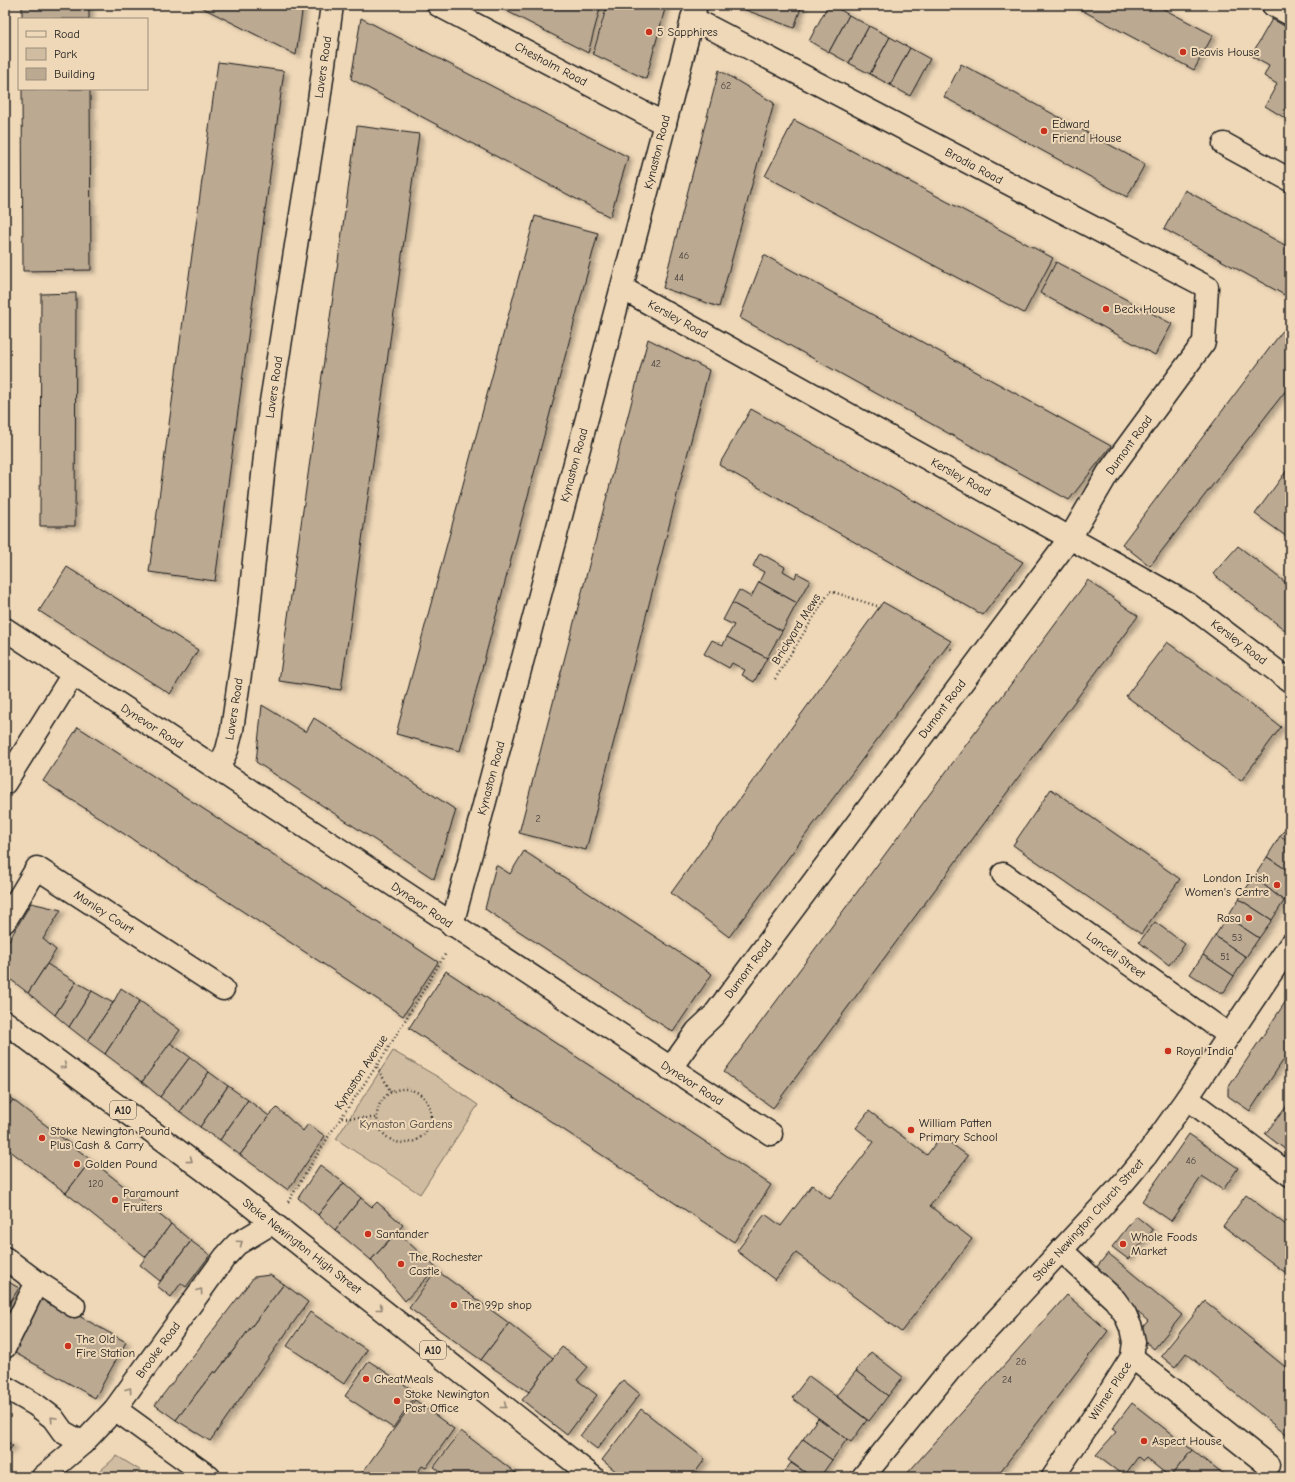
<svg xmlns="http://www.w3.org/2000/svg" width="1295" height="1482" viewBox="0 0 1295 1482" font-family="'Comic Neue',sans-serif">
<defs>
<filter id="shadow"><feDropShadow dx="4.5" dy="2.5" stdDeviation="2" flood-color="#0004"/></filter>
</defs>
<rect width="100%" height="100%" fill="#efd8b8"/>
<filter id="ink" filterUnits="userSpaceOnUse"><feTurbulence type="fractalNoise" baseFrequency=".025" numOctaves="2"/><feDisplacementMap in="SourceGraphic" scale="8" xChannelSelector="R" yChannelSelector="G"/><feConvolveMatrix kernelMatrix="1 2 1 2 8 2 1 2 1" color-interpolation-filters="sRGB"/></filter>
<g filter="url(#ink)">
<g fill="#d0bca1" stroke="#766c5e">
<path d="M393,1051L438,1077L478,1105L420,1194L336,1139Z"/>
<path d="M117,1456L151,1477H93Z"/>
</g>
<g fill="#bba992" stroke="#1c1c1c" filter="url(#shadow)">
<rect x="22" y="5" width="67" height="14"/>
<path d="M197,5H303L296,55Z"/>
<path d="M495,5H601L588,53Z"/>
<path d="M607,5H666L646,79L593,54Z"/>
<path d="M735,5H802L794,28L735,6Z"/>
<path d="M828,5H832L849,15L829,52L809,41Z"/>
<path d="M1072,5H1156L1213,35L1194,70Z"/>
<path d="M849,15L869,26L849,63L829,52Z"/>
<path d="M361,18L628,157L610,217L351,79Z"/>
<path d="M1272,19L1290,29V121L1265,106L1277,84L1264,76L1269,66L1251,56Z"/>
<path d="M869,26L890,37L870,74L849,63Z"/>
<path d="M890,37L910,48L890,85L870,74Z"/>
<path d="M910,48L930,59L910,96L890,85Z"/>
<path d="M218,62L284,71L215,581L149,572Z"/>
<path d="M961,64L1145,164L1127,197L944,97Z"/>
<path d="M719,70L774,103L719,307L663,288Z"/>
<path d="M22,89H90L91,270L23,271Z"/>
<path d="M794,120L1053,258L1024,313L765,176Z"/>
<path d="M357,126L419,134L341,690L279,681Z"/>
<path d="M1185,190L1290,248V298L1164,229Z"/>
<path d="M535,216L598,233L460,751L396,734Z"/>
<path d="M764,255L1111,446L1069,500L740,318Z"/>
<path d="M1056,262L1172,324L1155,355L1040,293Z"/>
<path d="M76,293L75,526H40L41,294Z"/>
<path d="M1284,329L1290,333V385L1150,566L1122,544Z"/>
<path d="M648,339L709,370L586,850L519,833Z"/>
<path d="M751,409L1023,562L983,615L719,465Z"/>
<path d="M1290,466V539L1255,514Z"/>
<path d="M1238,546L1290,586V634L1213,574Z"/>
<path d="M760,553L785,567L783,571L795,578L797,573L810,580L797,603L759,582L764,572L753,566Z"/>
<path d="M67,567L198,650L170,694L39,611Z"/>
<path d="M1088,580L1138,616L773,1108L724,1072Z"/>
<path d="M759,582L797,603L782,631L732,603L739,590L751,597Z"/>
<path d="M883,602L951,641L729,937L671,893Z"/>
<path d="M732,603L782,631L767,658L727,637L734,625L723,620Z"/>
<path d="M727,637L767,658L754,682L742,675L745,670L732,663L729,668L704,654L712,640L723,645Z"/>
<path d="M1167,642L1281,727L1241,781L1126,696Z"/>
<path d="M262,705L306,732L314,718L456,810L434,879L256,762Z"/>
<path d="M78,727L438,962L403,1016L43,781Z"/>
<path d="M1051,789L1180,879L1141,934L1013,845Z"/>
<path d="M1290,822V842L1280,836Z"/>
<path d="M1280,836L1290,842V872L1267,857Z"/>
<path d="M524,851L712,974L673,1032L485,909L496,865L510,874Z"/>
<path d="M1267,857L1290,872V893L1284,901L1254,877Z"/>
<path d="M1254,877L1284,901L1272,920L1239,899Z"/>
<path d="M1239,899L1272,920L1259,938L1227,917Z"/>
<path d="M31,903L61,910L43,939L56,950L28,993L5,975V947Z"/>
<path d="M1227,917L1259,938L1246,957L1215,936Z"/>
<path d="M1155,922L1185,944L1169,965L1139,942Z"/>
<path d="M1215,936L1246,957L1234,976L1203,955Z"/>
<path d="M1203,955L1234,976L1224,992H1219L1190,974Z"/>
<path d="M47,964L76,982L55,1015L28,993Z"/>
<path d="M446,971L771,1185L734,1242L409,1028Z"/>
<path d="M76,982L92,991L69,1027L55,1015Z"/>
<path d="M121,988L140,1001L105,1054L87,1041L113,1003Z"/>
<path d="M92,991L113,1003L87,1041L69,1027Z"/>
<path d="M1290,995V1050L1250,1111L1228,1096V1088Z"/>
<path d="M140,1001L180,1030L142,1082L105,1054Z"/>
<path d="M170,1043L190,1057L160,1097L142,1082Z"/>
<path d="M190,1057L209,1072L180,1112L160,1097Z"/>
<path d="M209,1072L228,1086L200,1127L180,1112Z"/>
<path d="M228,1086L248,1100L220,1140L200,1127Z"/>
<path d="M5,1094L13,1100L5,1110Z"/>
<path d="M13,1100L91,1160L66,1193L5,1147V1110Z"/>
<path d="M248,1100L269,1116L240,1155L220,1140Z"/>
<path d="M1290,1102V1153L1265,1134Z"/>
<path d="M277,1108L303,1131L308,1124L325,1136L288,1190L240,1155L269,1116Z"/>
<path d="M869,1111L927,1155L941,1136L968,1156L930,1206L972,1239L901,1332L796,1253L775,1280L737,1251L765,1214L781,1226L812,1185L830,1199L874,1142L856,1128Z"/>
<path d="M1189,1134L1238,1168L1223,1190L1202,1176L1171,1221L1142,1201Z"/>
<path d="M91,1160L171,1224L146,1257L66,1193Z"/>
<path d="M320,1165L344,1183L318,1215L298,1198Z"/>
<path d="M344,1183L361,1198L335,1230L318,1215Z"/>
<path d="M1246,1195L1290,1228V1276L1223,1226Z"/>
<path d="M361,1198L372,1207L377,1202L403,1225L371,1260L335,1230Z"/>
<path d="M1136,1216L1153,1230L1128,1259L1112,1247Z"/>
<path d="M171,1224L191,1241L160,1281L140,1265Z"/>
<path d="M397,1232L436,1268L405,1301L371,1260Z"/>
<path d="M191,1241L210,1255L186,1287L181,1283L171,1297L157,1286Z"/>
<path d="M1108,1253L1182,1315L1154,1349L1137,1334L1148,1321L1092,1273Z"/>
<path d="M436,1270L509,1323L481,1360L409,1308Z"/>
<path d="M270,1275L284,1284L216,1373L214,1371L176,1420L155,1405L254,1277Z"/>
<path d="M5,1280L19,1288L5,1310L13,1315L5,1330Z"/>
<path d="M284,1284L308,1302L210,1441L176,1420L214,1371L216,1373Z"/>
<path d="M41,1295L126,1342L95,1398L10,1350Z"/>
<path d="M1067,1295L1108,1331L996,1477H904Z"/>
<path d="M1205,1301L1290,1371V1438L1186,1353L1175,1367L1161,1356Z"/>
<path d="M310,1312L367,1350L344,1384L287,1346Z"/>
<path d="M509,1323L553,1358L529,1392L481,1360Z"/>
<path d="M562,1347L588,1367L577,1380L597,1395L567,1435L522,1400L529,1392L553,1358Z"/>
<path d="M871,1352L903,1377L888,1396L856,1371Z"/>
<path d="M369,1361L417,1393L393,1428L345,1396Z"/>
<path d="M856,1371L888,1396L869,1421L836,1396Z"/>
<path d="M809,1376L867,1420L851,1442L792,1398Z"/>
<path d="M623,1380L640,1394L597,1449L580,1436Z"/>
<path d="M415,1400L454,1429L426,1468L422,1466L414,1477H359Z"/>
<path d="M1132,1403L1192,1450L1170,1477L1146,1458L1143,1461L1138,1457L1124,1476L1096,1455L1116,1432L1112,1429Z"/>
<path d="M641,1409L705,1459L692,1477H623L602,1460Z"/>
<path d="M818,1418L847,1439L832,1460L803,1439Z"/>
<path d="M461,1431L521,1477H447L434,1467Z"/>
<path d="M803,1439L832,1460L820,1477H812L788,1460Z"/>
<path d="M5,1440L13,1446L5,1453Z"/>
<path d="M1192,1450L1226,1477H1170Z"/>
<path d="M791,1463L812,1477H785L782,1475Z"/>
</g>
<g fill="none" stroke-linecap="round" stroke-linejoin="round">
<defs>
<g id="minor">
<path d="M438,5L665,124"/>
<path d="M1273,5L1290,14"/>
<path d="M1224,144L1290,180"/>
<path d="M622,288L1188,604L1290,681"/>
<path d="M5,629L771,1134"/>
<path d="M218,769L227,750L232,730L248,618L270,408L318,108L332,5"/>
<path d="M5,783L73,674"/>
<path d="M1003,874L1229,1035"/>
<path d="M5,921L37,868L223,989"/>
<path d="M452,925L632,249L696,5"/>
<path d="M670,1069L697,1031L714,1015L1070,538L1108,473L1204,342L1207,287L692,18"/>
<path d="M1187,1098L1290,1175"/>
<path d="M5,1258L37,1282L5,1347"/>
<path d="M37,1282L74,1306"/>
<path d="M1132,1357L1268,1465"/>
<path d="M5,1387L36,1405L53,1418L63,1432L83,1443"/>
<path d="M115,1409L209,1477"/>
<path d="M43,1477L83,1443L115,1409L225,1257L237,1244L272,1223"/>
<path d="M1053,1477L1101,1406L1132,1357L1134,1342L1131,1328L1125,1314L1115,1300L1061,1250"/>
</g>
<path id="major" d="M863,1477L949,1371L1118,1189L1145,1157L1187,1098L1290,945"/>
<path id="highway" d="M5,1022L236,1194L593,1477"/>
</defs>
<use href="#minor" stroke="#1c1c1c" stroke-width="25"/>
<use href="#major" stroke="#1c1c1c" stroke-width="25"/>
<use href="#highway" stroke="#1c1c1c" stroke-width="25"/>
<g stroke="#1c1c1c" stroke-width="2.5" stroke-dasharray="1 3" stroke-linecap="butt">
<path d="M947,647L953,650"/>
<path d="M775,679L830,591L880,607"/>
<path d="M377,1067L391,1092"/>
<circle cx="404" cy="1116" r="27"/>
<path d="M342,1118H377"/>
<path d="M288,1202L330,1134L384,1055L446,953"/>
</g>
<use href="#minor" stroke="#efd8b8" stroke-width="22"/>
<use href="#major" stroke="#efd8b8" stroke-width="22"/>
<use href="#highway" stroke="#efd8b8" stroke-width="22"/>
</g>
<defs><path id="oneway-chevron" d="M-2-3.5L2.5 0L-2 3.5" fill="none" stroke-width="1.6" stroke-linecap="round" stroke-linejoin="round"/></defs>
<g stroke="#908372">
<use href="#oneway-chevron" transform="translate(64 1066) rotate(37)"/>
<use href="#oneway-chevron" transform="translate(190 1160) rotate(37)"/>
<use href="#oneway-chevron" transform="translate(240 1243) rotate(-35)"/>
<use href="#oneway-chevron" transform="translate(200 1291) rotate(-54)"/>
<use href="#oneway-chevron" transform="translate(380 1308) rotate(38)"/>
<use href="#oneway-chevron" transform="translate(129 1390) rotate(-54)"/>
<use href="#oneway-chevron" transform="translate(504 1406) rotate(38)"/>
<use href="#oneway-chevron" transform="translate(53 1419) rotate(-133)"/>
</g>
</g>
<g fill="#c8321e" stroke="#efd8b8" stroke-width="1.5">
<circle cx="649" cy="32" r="4"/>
<circle cx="1183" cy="52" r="4"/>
<circle cx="1044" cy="131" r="4"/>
<circle cx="1106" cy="309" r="4"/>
<circle cx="1277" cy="885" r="4"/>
<circle cx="1249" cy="918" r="4"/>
<circle cx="1168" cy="1051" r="4"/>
<circle cx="911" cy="1130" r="4"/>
<circle cx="42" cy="1138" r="4"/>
<circle cx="77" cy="1164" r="4"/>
<circle cx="115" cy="1200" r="4"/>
<circle cx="368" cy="1234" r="4"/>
<circle cx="1123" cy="1244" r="4"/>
<circle cx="401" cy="1264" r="4"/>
<circle cx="454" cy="1305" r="4"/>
<circle cx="68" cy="1346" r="4"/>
<circle cx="366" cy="1379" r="4"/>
<circle cx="397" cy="1401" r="4"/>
<circle cx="1144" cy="1441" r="4"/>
</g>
<g text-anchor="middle" stroke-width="4" stroke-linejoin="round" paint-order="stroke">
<g font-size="10" fill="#443f3a">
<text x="726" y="89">62</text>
<text x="684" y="259">46</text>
<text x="679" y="281">44</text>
<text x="656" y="367">42</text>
<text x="538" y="822">2</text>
<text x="1237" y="941">53</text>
<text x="1225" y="960">51</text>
<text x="1191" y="1164">46</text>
<text x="96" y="1187">120</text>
<text x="1021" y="1365">26</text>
<text x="1007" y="1383">24</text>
</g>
<g fill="#efd8b8" stroke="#5b544b" stroke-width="1">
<rect x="110" y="1101" width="26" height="18" rx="3"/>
<rect x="420" y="1341" width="26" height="18" rx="3"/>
</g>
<g font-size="11" font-weight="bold" fill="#1c1c1c">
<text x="123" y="1114">A10</text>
<text x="433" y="1354">A10</text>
</g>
<g font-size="12" fill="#1c1c1c" stroke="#efd8b8" text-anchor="start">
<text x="657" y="36">5 Sapphires</text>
<text x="1191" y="56">Beavis House</text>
<text x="1052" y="128">Edward<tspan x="1052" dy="14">Friend House</tspan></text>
<text x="1114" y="313">Beck House</text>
<text x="1269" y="882" text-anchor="end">London Irish<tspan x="1269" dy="14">Women's Centre</tspan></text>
<text x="1241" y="922" text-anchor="end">Rasa</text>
<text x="1176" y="1055">Royal India</text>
<text x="919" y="1127">William Patten<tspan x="919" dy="14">Primary School</tspan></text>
<text x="50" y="1135">Stoke Newington Pound<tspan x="50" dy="14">Plus Cash &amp; Carry</tspan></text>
<text x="85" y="1168">Golden Pound</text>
<text x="123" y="1197">Paramount<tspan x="123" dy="14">Fruiters</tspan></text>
<text x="376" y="1238">Santander</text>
<text x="1131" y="1241">Whole Foods<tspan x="1131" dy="14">Market</tspan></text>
<text x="409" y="1261">The Rochester<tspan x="409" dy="14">Castle</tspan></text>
<text x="462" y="1309">The 99p shop</text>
<text x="76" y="1343">The Old<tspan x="76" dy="14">Fire Station</tspan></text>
<text x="374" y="1383">CheatMeals</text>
<text x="405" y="1398">Stoke Newington<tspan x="405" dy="14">Post Office</tspan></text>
<text x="1152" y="1445">Aspect House</text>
</g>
<g font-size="12" fill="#1c1c1c" stroke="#efd8b8">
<text transform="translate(551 64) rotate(28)" y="4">Chesholm Road</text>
<text transform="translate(323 67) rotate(-82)" y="4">Lavers Road</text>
<text transform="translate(657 152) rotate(-76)" y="4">Kynaston Road</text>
<text transform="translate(974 166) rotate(28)" y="4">Brodia Road</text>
<text transform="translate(678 319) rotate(29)" y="4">Kersley Road</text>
<text transform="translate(274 387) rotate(-82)" y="4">Lavers Road</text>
<text transform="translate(1129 445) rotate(-54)" y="4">Dumont Road</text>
<text transform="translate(574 465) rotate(-75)" y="4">Kynaston Road</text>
<text transform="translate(961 477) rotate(29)" y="4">Kersley Road</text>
<text transform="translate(796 629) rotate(-58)" y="4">Brickyard Mews</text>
<text transform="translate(1239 642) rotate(37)" y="4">Kersley Road</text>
<text transform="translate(234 709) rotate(-81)" y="4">Lavers Road</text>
<text transform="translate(942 709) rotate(-53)" y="4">Dumont Road</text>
<text transform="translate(152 726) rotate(33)" y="4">Dynevor Road</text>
<text transform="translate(491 778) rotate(-75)" y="4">Kynaston Road</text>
<text transform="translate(422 905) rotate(34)" y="4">Dynevor Road</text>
<text transform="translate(104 912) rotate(33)" y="4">Manley Court</text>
<text transform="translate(1116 955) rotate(36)" y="4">Lancell Street</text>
<text transform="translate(748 969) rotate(-53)" y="4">Dumont Road</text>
<text transform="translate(361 1072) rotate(-57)" y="4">Kynaston Avenue</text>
<text transform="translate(692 1083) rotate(33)" y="4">Dynevor Road</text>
<text transform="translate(1088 1220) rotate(-48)" y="4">Stoke Newington Church Street</text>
<text transform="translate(302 1246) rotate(38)" y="4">Stoke Newington High Street</text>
<text transform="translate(158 1350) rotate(-54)" y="4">Brooke Road</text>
<text transform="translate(1110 1391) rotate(-57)" y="4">Wilmer Place</text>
</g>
<g font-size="12" fill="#49443d" stroke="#efd8b8">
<text x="406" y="1128">Kynaston Gardens</text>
</g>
</g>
<rect width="1295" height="1482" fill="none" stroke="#efd8b8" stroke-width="20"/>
<rect x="10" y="10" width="1275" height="1462" fill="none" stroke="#1c1c1c" stroke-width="1.5" filter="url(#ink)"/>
<rect x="18" y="18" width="130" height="72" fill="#efd8b8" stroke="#9b8d7a"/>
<rect x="26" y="31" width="20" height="6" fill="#efd8b8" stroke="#9b8d7a"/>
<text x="54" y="38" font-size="12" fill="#1c1c1c">Road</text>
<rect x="26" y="48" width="20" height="12" fill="#d0bca1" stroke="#9b8d7a"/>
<text x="54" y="58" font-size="12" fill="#1c1c1c">Park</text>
<rect x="26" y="68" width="20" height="12" fill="#bba992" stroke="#9b8d7a"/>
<text x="54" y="78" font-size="12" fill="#1c1c1c">Building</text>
</svg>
